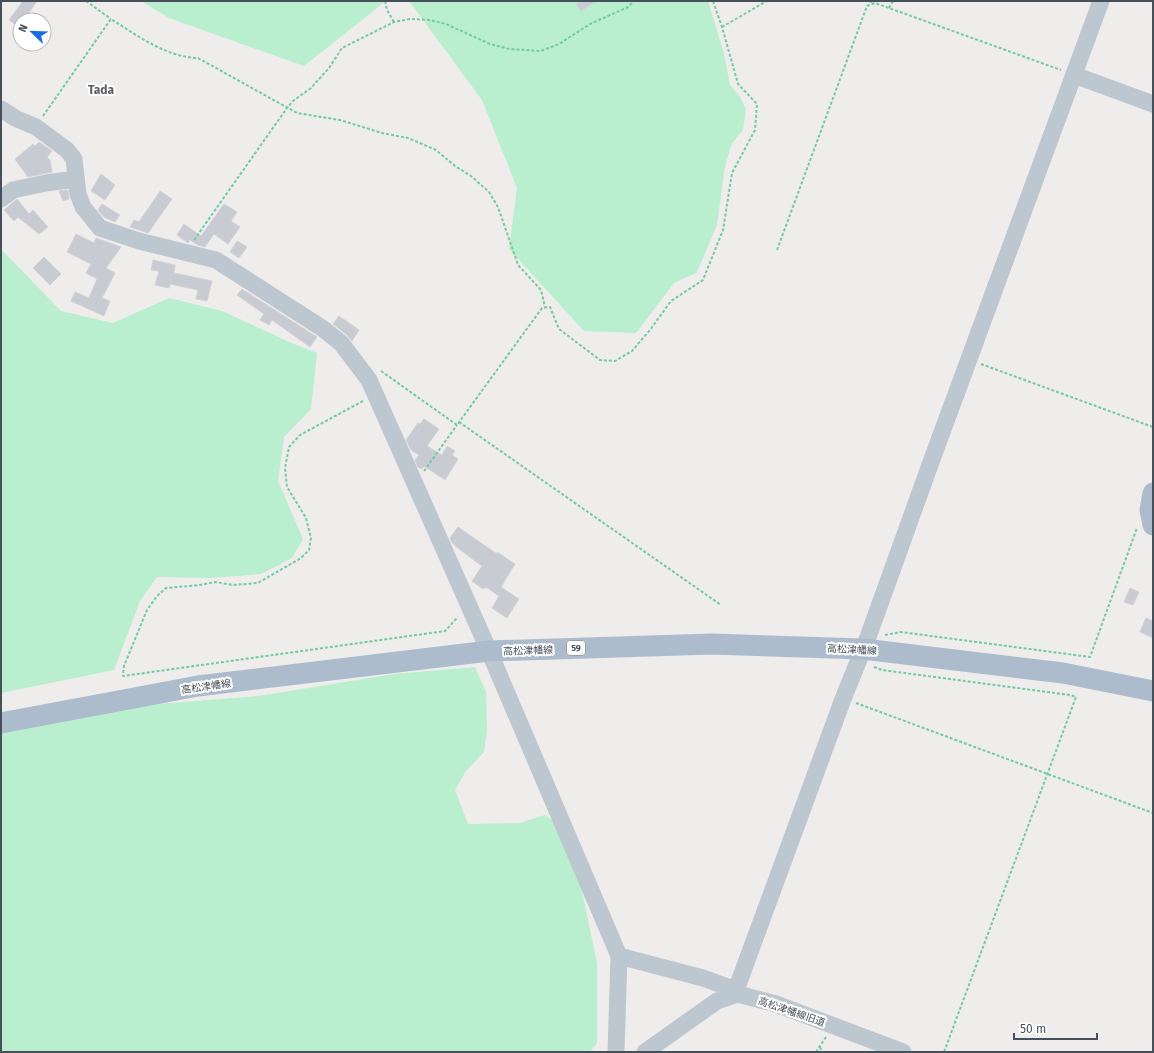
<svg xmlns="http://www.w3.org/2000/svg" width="1154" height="1053" viewBox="0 0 1154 1053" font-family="'Fira Sans','Noto Sans JP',sans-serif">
<rect width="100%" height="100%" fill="#efecec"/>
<g fill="#b9eece">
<path d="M141,1H386L304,66L169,18Z"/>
<path d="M409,1H708L724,54L730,85L740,97L746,109L743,130L732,143L725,166L717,224L704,256L696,273L674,283L636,333L584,331L509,249L517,188L482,100Z"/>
<path d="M1,249L61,311L113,323L169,298L222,311L294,344L317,353L311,409L284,437L278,481L303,539L292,558L261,574L211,578L157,577L140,601L114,670L1,693Z"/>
<path d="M475,667L486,692L487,730L484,752L466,771L455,790L468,824L520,823L545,815L559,825L577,867L597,963V1043L590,1052H1V730L120,707L259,696L394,674Z"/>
</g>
<g fill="#c9cbd2" stroke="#d0d3d8">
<path d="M23,1H37L24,20H20L19,27L9,20Z"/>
<path d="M582,1H596L581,11L576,4Z"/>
<path d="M39,142L52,151L47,157L50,160L52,172L28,177L15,159L33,144L35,146Z"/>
<path d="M101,174L115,185L105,200L91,191Z"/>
<path d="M68,190L69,199L63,201L59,191Z"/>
<path d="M160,191L172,199L148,233L130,227L134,220L139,222Z"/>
<path d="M17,199L29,214L33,210L48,227L39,234L18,217L14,221L4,210Z"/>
<path d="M102,204L120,215L115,222L104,217L98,210Z"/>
<path d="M224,204L237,212L231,221L240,227L228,244L214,234L205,247L198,245L190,240L188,243L177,235L184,224L201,236Z"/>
<path d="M76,234L94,243L96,238L121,247L106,268L115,273L102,298L110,301L104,316L71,301L75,292L89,298L97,279L86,273L91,264L67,252Z"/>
<path d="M237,241L247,247L239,258L230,252Z"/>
<path d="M44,257L61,274L50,285L33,268Z"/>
<path d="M153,260L175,265L174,273L212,281L207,301L196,299L198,290L170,284L169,288L155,285L159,271L151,270Z"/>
<path d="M242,289L317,337L310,347L272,320L269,325L260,320L264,314L237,295Z"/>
<path d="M339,316L359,330L352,341L347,335L333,324Z"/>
<path d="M424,419L439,429L427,446L442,455L447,446L455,451L452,455L458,459L445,480L424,466L422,469L418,467L415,460L419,455L411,450L406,440L418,423L420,424Z"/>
<path d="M458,527L497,554V552L515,564L501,587L519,599L507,618L492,608L499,596L486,587L483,589L472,581L482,566L455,546V545L452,543L450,538Z"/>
<path d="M1130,588L1139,592L1133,605L1124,602Z"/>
<path d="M1146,618L1153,621V638L1140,632Z"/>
</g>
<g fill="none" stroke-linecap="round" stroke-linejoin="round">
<g stroke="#72cca0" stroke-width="2" stroke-dasharray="3 2" stroke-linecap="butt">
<path d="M86,1L111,19"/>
<path d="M385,1L387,10L394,22"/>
<path d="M869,1L874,3"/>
<path d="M889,8L893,1"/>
<path d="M722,27L767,1"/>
<path d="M43,116L111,19C138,36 166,57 198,58L297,113L340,120L382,133L408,138L436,150L455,166L471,176L489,192L498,207L518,265L541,290L545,307"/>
<path d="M194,240L287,108L293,101L311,88L329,68L342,48L394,22L410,19L430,20L446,24L490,44L509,49L541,51L559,44L590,24L628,7L634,1"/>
<path d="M777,250L867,6L875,3L1061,70"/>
<path d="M981,364L1153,427"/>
<path d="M381,371L457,425L542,308L550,307L559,329L600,360L615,361L632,351L650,330L671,301L703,280L723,230L732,173L755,130L757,104L738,84L722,27L713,1"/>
<path d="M363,401L300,435L289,447L285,468L287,487L306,518L311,538L309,550L301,558L258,583L233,585L215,582L200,585L166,588L157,596L147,610L124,666L123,676L445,631L458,617"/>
<path d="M459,422L721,605"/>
<path d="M424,471L457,425"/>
<path d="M885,635L901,632L1090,657L1137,528"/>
<path d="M874,667L882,670L1070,695L1076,697L944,1052"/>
<path d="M856,703L1153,813"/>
<path d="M820,1047L822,1052"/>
<path d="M816,1052L826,1037"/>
</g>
<g stroke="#bdc7cf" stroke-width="17">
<path d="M1074,75L1153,104"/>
<path d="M1,109L15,118L36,127L67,150L74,159L78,194L83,207L100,228L139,241L216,260L322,328L341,343L369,380L489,651L619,956L616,1052"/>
<path d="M1,199L13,190L46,183L76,179"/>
<path d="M619,956L703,978L736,990L738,994"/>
<path d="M736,990L843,699L868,637L931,462L1101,1"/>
<path d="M645,1052L717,1001L738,994L776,1004L903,1052"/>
</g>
<g stroke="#acbccc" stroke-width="21">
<path d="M1153,493L1150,510L1153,525"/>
<path d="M1,723L198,686L489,651L712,644L863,649L1063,673L1153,691"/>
</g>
</g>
<g text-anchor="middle" stroke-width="4" stroke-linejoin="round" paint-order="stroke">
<rect fill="#fff" stroke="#7d848c" stroke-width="1" x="567" y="641" width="18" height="14" rx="3"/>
<g font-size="9" font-weight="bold" fill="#45505a">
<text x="576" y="651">59</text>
</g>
<g font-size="10" fill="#45505a" stroke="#fff">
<text transform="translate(852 649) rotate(3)" y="4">高松津幡線</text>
<text transform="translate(528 650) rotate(-2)" y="4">高松津幡線</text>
<text transform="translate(206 686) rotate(-8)" y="4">高松津幡線</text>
<text transform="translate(792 1011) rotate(19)" y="4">高松津幡線旧道</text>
</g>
<g font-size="12" font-weight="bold" fill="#595d61" stroke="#fff">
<text x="101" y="94">Tada</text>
</g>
</g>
<rect width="1154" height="1053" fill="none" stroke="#45505a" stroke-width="4"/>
<g transform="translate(32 32) rotate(293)"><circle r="19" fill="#ffffff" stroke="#b5b9bd"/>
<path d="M0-3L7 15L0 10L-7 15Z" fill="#186ddd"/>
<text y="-6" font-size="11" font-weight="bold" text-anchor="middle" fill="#45505a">N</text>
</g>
<path d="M1014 1033v6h83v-6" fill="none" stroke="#45505a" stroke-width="2"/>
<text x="1020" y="1033" font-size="12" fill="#45505a" stroke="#ffffff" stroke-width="3" paint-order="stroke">50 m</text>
</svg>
